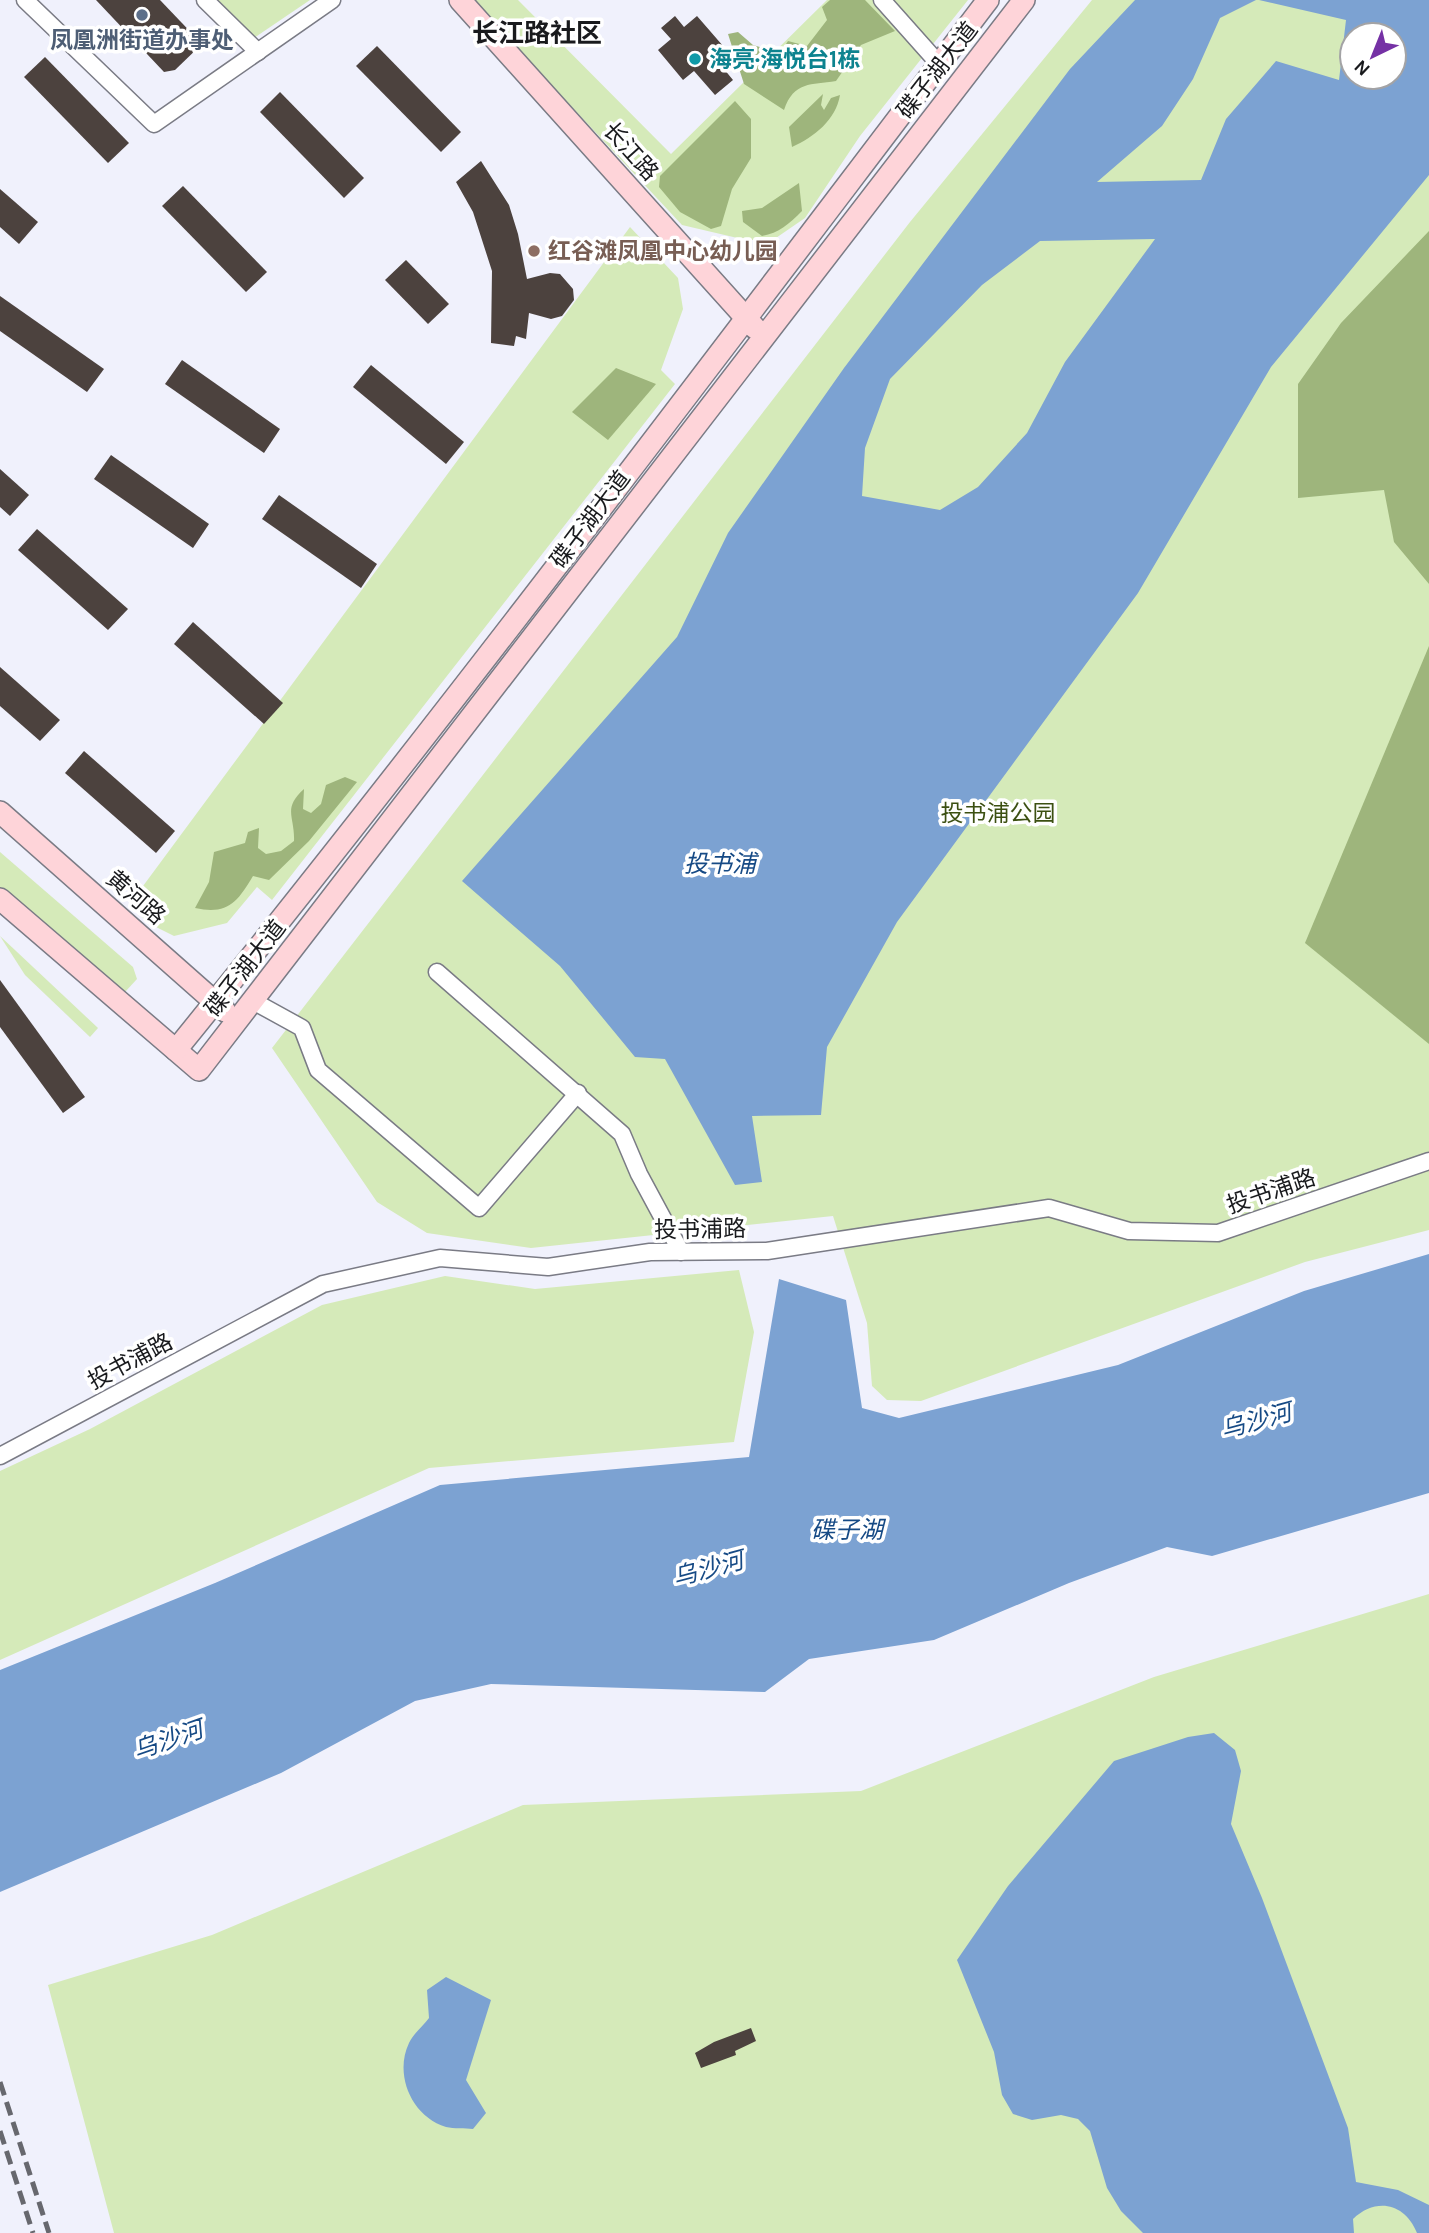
<svg xmlns="http://www.w3.org/2000/svg" width="1429" height="2233" viewBox="0 0 1429 2233" font-family="Karla,'Noto Sans SC',sans-serif">
<rect width="100%" height="100%" fill="#f0f1fc"/>
<g fill="#d5eab9" fill-rule="evenodd">
<path d="M216,0H310L254,38Z"/>
<path d="M472,0H518L671,154L827,0H968L860,136L805,218L773,240H746L682,225Z"/>
<path d="M1092,0H1429V1230L1305,1262L921,1401L887,1400L872,1386L867,1323L833,1216L531,1248L427,1233L377,1202L272,1048L910,222ZM1352,35H1394V77H1352Z"/>
<path d="M630,227L678,278L683,309L661,370L675,384L272,900L257,887L227,923L174,936L150,924L129,905Z"/>
<path d="M0,852L133,967L137,979L125,992L114,989L0,890Z"/>
<path d="M0,936L98,1028L90,1037L25,975Z"/>
<path d="M739,1270L754,1332L734,1442L429,1468L0,1660V1471L90,1429L322,1305L445,1276L535,1289Z"/>
<path d="M1429,1594V2233H114L48,1985L212,1935L523,1805L861,1791L1154,1677Z"/>
</g>
<g fill="#9eb57c">
<path d="M830,0H865L895,31L861,45L836,81C811,85 794,81 784,110L744,84L728,34L738,32L753,45L780,53L788,41L807,46L827,20L822,7Z"/>
<path d="M823,94L821,105L824,110L831,98L840,95C836,120 814,137 792,147L789,127Z"/>
<path d="M735,101L751,119V158L732,189L721,226L711,229L680,212L659,187L660,176Z"/>
<path d="M799,183L802,211C789,224 779,233 762,236L743,222L742,211L762,208Z"/>
<path d="M1429,231V584L1394,542L1384,490L1298,498V384L1341,323Z"/>
<path d="M616,368L656,384L608,440L572,412Z"/>
<path d="M1429,646V1044L1305,943Z"/>
<path d="M345,777L357,782L309,841L269,880L253,876C237,903 227,915 195,908L209,882L214,852L245,843L248,832L259,828L258,848L266,854L281,851L294,841C295,816 282,809 304,789L303,809L311,813L321,804L326,785Z"/>
</g>
<g fill="#7ca2d2" fill-rule="evenodd">
<path d="M1135,0H1256L1220,18L1193,79L1162,126L1097,182L1201,180L1226,119L1276,61L1339,80L1346,20L1259,0H1429V175L1271,367L1138,593L897,922L827,1047L821,1115L752,1116L762,1182L735,1185L665,1059L635,1057L560,966L462,881L677,637L728,533L844,368L1070,69ZM1352,35H1394V77H1352ZM1155,239L1065,362L1027,433L978,487L940,510L862,496L865,448L890,379L982,285L1040,241Z"/>
<path d="M1429,1254V1493L1212,1556L1167,1547L1069,1583L934,1640L809,1659L765,1692L491,1684L415,1701L281,1773L0,1892V1670L215,1583L440,1485L749,1457L779,1279L846,1300L862,1408L899,1418L1118,1365L1304,1291Z"/>
<path d="M1214,1733L1235,1750L1241,1771L1231,1824L1262,1898L1348,2128L1356,2182L1398,2190L1429,2205V2233H1417C1405,2203 1376,2197 1353,2219L1354,2233H1143L1121,2211L1107,2188L1090,2131L1078,2119L1061,2115L1032,2120L1013,2114L1002,2095L994,2052L957,1960L1008,1886L1114,1761L1188,1737Z"/>
<path d="M446,1977L491,2000L466,2080L486,2113L473,2129C465,2128 454,2129 446,2127C411,2116 394,2074 409,2043C413,2034 423,2026 429,2018L427,1990Z"/>
</g>
<g fill="#4c423e">
<path d="M96,0H160L202,44L175,70L164,72Z"/>
<path d="M675,16L684,27L697,16L730,54L719,63L733,80L715,95L694,71L683,80L658,50L671,39L661,28Z"/>
<path d="M377,46L461,132L441,152L356,66Z"/>
<path d="M45,57L129,143L108,163L24,77Z"/>
<path d="M280,92L364,178L344,198L260,112Z"/>
<path d="M481,161L509,205L518,234L527,279L550,273L560,274L573,289L574,300L562,316L551,319L529,313L526,339L516,336L514,346L491,343L492,271L473,212L456,182Z"/>
<path d="M183,186L267,272L246,292L162,206Z"/>
<path d="M0,189L38,222L19,244L0,227Z"/>
<path d="M406,260L449,304L428,324L385,280Z"/>
<path d="M0,296L104,369L87,392L0,331Z"/>
<path d="M182,360L280,429L264,453L165,384Z"/>
<path d="M371,365L464,442L446,464L353,387Z"/>
<path d="M111,455L209,524L193,548L94,479Z"/>
<path d="M0,469L29,495L10,516L0,507Z"/>
<path d="M279,495L377,564L361,588L262,519Z"/>
<path d="M37,529L128,609L108,630L18,550Z"/>
<path d="M193,622L283,703L264,724L174,644Z"/>
<path d="M0,667L60,720L40,741L0,706Z"/>
<path d="M84,751L175,831L156,853L65,773Z"/>
<path d="M0,980L85,1097L63,1113L0,1027Z"/>
<path d="M751,2028L756,2041L735,2051L736,2055L701,2068L695,2053L714,2042Z"/>
</g>
<g fill="none" stroke-linecap="round" stroke-linejoin="round">
<defs>
<g id="street">
<path d="M25,0L154,124L332,0"/>
<path d="M205,0L258,52"/>
<path d="M882,0L939,64"/>
<path d="M437,972L622,1134L639,1174L681,1252"/>
<path d="M253,1001L302,1028L318,1070L479,1208L578,1093"/>
<path d="M0,1456L323,1284L440,1258L548,1267L650,1252L767,1251L1049,1208L1129,1231L1218,1233L1429,1161"/>
</g>
<g id="secondary">
<path d="M460,0L755,328"/>
<path d="M0,812L225,1011"/>
<path d="M0,899L199,1070L1024,0"/>
<path d="M176,1050C455,706 720,352 988,0"/>
</g>
</defs>
<use href="#street" stroke="#7a7b85" stroke-width="19"/>
<use href="#secondary" stroke="#7a7b85" stroke-width="24"/>
<use href="#street" stroke="#fff" stroke-width="16"/>
<use href="#secondary" stroke="#fed4d9" stroke-width="21"/>
<g stroke="#67686e" stroke-width="5" stroke-dasharray="14 7" stroke-linecap="butt">
<path d="M0,2082L49,2233"/>
<path d="M0,2131L33,2233"/>
</g>
</g>
<circle fill="#5c6f8a" stroke="#fff" stroke-width="2.5" cx="142" cy="15" r="7"/>
<circle fill="#0f9aa8" stroke="#fff" stroke-width="2.5" cx="695" cy="59" r="7"/>
<circle fill="#8d6e63" stroke="#fff" stroke-width="2.5" cx="534" cy="251" r="7"/>
<g text-anchor="middle" stroke-width="7" stroke-linejoin="round" paint-order="stroke">
<g font-size="23" font-weight="bold" fill="#4e5e75" stroke="#fff">
<text x="142" y="48">凤凰洲街道办事处</text>
</g>
<g font-size="23" font-weight="bold" fill="#0d838f" stroke="#fff" text-anchor="start">
<text x="709" y="67">海亮·海悦台1栋</text>
</g>
<g font-size="23" fill="#191a1d" stroke="#fff">
<text transform="translate(937 70) rotate(-52)" y="8">碟子湖大道</text>
<text transform="translate(631 151) rotate(48)" y="8">长江路</text>
<text transform="translate(590 519) rotate(-53)" y="8">碟子湖大道</text>
<text transform="translate(136 897) rotate(41)" y="8">黄河路</text>
<text transform="translate(245 968) rotate(-52)" y="8">碟子湖大道</text>
<text transform="translate(1271 1191) rotate(-19)" y="8">投书浦路</text>
<text transform="translate(700 1229) rotate(-1)" y="8">投书浦路</text>
<text transform="translate(130 1361) rotate(-28)" y="8">投书浦路</text>
</g>
<g font-size="23" font-weight="bold" fill="#785e54" stroke="#fff" text-anchor="start">
<text x="548" y="259">红谷滩凤凰中心幼儿园</text>
</g>
<g font-size="23" fill="#3c5012" stroke="#fff">
<text x="998" y="821">投书浦公园</text>
</g>
<g font-size="24" font-style="italic" fill="#164a85" stroke="#fff">
<text x="720" y="872">投书浦</text>
<text transform="translate(1256 1421) rotate(-15)" y="8">乌沙河</text>
<text x="847" y="1538">碟子湖</text>
<text transform="translate(708 1569) rotate(-15)" y="8">乌沙河</text>
<text transform="translate(168 1740) rotate(-19)" y="8">乌沙河</text>
</g>
<g font-size="26" font-weight="bold" fill="#191a1d" stroke="#fff">
<text x="537" y="42">长江路社区</text>
</g>
</g>
<g transform="translate(1373 56) rotate(223)"><circle r="33" fill="#ffffff" stroke="#a3a3a5" stroke-width="2"/>
<path d="M0-5L12 26L0 18L-12 26Z" fill="#7531a5"/>
<text y="-10" font-size="19" font-weight="bold" text-anchor="middle" fill="#191a1d">N</text>
</g>
</svg>
